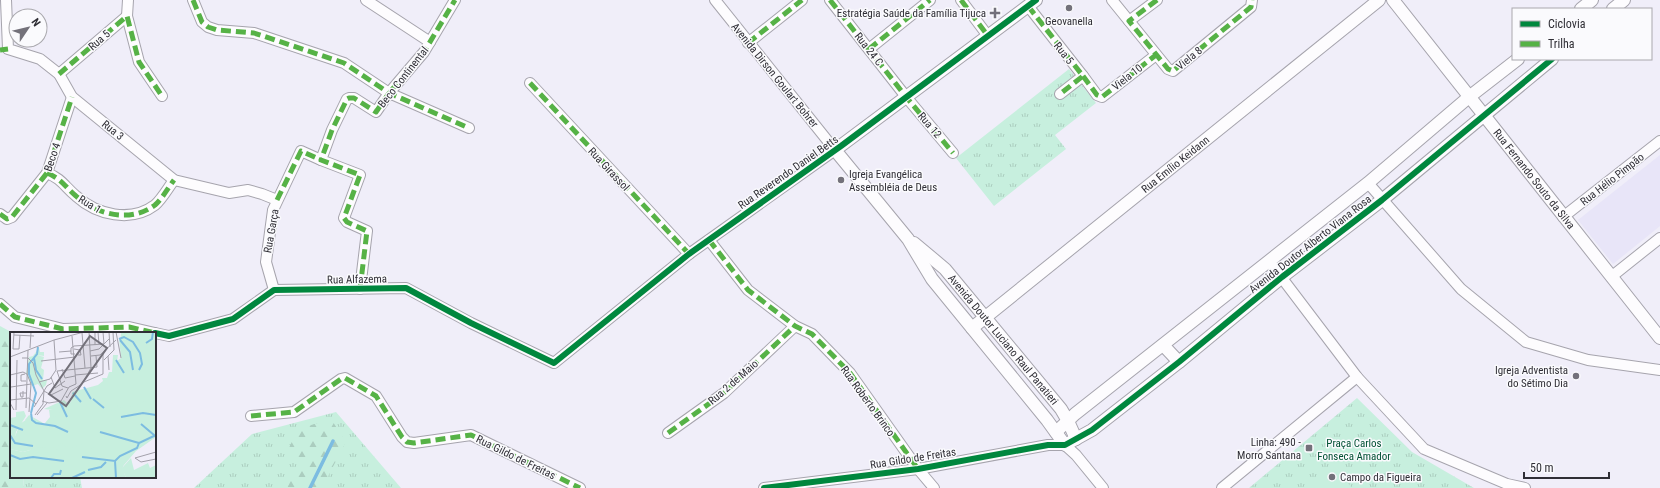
<svg xmlns="http://www.w3.org/2000/svg" width="1660" height="488" viewBox="0 0 1660 488" font-family="'Roboto Condensed',sans-serif">
<defs>
<pattern id="grass-tufts" width="24" height="20" patternUnits="userSpaceOnUse"><rect width="24" height="20" fill="#c7efde"/><path d="M3 7l-1-3M5 7V3M7 7l1-3M15 17l-1-3M17 17v-4M19 17l1-3" fill="none" stroke="#abcdbf"/></pattern>
<pattern id="forest-firs" width="22" height="20" patternUnits="userSpaceOnUse"><rect width="22" height="20" fill="#c7efde"/><path d="M5 1l3.5 6h-7zM16 11l3.5 6h-7z" fill="#abcdbf"/></pattern>
</defs>
<rect width="100%" height="100%" fill="#f0eef9"/>
<path fill="#e8e5f8" d="M1660,155V226L1613,264L1578,220Z"/>
<g fill="url(#grass-tufts)">
<path d="M1069,69L1096,103L1055,135L1066,149L994,206L956,158Z"/>
<path d="M1357,398L1412,452L1474,488H1249Z"/>
<path d="M336,412L401,488H194L252,434Z"/>
<path d="M23,477H80L82,488H24Z"/>
</g>
<g fill="url(#forest-firs)">
<path d="M0,326L13,333H11V477H23L24,488H0Z"/>
<path d="M331,419L346,442L326,480L327,488H287L297,465L287,452L298,429Z"/>
</g>
<path fill="#c7efde" d="M1334,465L1352,488H1309Z"/>
<g fill="none" stroke-linecap="round" stroke-linejoin="round">
<path stroke="#7cbce1" stroke-width="3.5" d="M310,488L333,441"/>
<defs>
<g id="minor">
<path d="M6,0L8,49L40,59L59,74L72,97L174,180L229,193L248,190L262,194L277,200"/>
<path d="M128,0L127,16L139,62L162,96"/>
<path d="M193,0L202,22L208,27L217,30L254,33L344,63L389,93L469,128"/>
<path d="M366,0L430,42"/>
<path d="M830,0L907,98L953,153"/>
<path d="M961,0L988,36"/>
<path d="M1112,0L1168,69L1173,71L1251,7L1252,0"/>
<path d="M1028,6L1083,76L1060,94"/>
<path d="M1129,21L1157,0"/>
<path d="M748,43L802,0"/>
<path d="M869,49L930,0"/>
<path d="M59,74L127,16"/>
<path d="M1083,76L1097,95L1102,97L1156,55"/>
<path d="M530,83L689,254"/>
<path d="M47,173C62,179 64,186 76,196C97,215 131,223 155,205C162,199 168,188 174,180"/>
<path d="M1368,183L1461,289L1526,342L1588,360L1660,370"/>
<path d="M0,214L7,219L12,217L47,173L72,97"/>
<path d="M1563,217L1660,141"/>
<path d="M709,240L748,290L795,326L812,334L850,373L918,469L934,488"/>
<path d="M1269,261L1357,377L1424,449L1507,484L1525,488"/>
<path d="M1611,277L1660,238"/>
<path d="M360,289L367,231L347,222L344,218L360,175L321,160L332,130L347,99L349,98H354L376,112L389,93L424,52L455,0"/>
<path d="M274,290L266,262L273,210L301,151L321,160"/>
<path d="M0,304L15,317L63,329L129,327L155,333"/>
<path d="M155,333L169,336L233,319L274,290L406,288L471,323L554,363L689,254L835,150L715,0"/>
<path d="M251,416L294,412L341,379L345,378L376,396L402,437L407,442L414,443L471,435L580,488"/>
<path d="M668,433L724,393L795,326"/>
<path d="M764,488L918,469L1048,445H1065L1076,455L1103,488"/>
<path d="M1222,488L1357,377"/>
</g>
<g id="tertiary">
<path d="M1036,0L835,150L908,239L932,279L1047,420L1065,445L1092,430L1179,362L1282,277L1382,200L1552,59"/>
<path id="s1" d="M1393,0L1660,338"/>
<path d="M1581,9L1592,0"/>
<path d="M1613,9L1624,0"/>
<path id="s2" d="M914,243L945,269L1061,409L1068,421L1076,439"/>
<path id="s3" d="M972,328L1379,0"/>
<path d="M1163,345L1179,362"/>
<path d="M1056,432L1075,414L1368,183L1469,97L1518,59"/>
</g>
</defs>
<use href="#minor" stroke="#a6a4ad" stroke-width="12"/>
<use href="#tertiary" stroke="#a6a4ad" stroke-width="14"/>
<use href="#minor" stroke="#fdfcfe" stroke-width="10"/>
<use href="#tertiary" stroke="#fdfcfe" stroke-width="12"/>
<g stroke="#56b246" stroke-width="5" stroke-dasharray="10 5" stroke-linecap="butt">
<path d="M193,0L202,22L208,27L217,30L254,33L344,63L389,93L469,128"/>
<path d="M830,0L907,98L953,153"/>
<path d="M961,0L988,36"/>
<path d="M1157,0L1129,21L1168,69L1173,71L1251,7L1252,0"/>
<path d="M1028,6L1083,76L1060,94"/>
<path d="M748,43L802,0"/>
<path d="M869,49L930,0"/>
<path d="M0,50L8,49"/>
<path d="M59,74L127,16L139,62L162,96"/>
<path d="M1083,76L1097,95L1102,97L1156,55"/>
<path d="M530,83L689,254"/>
<path d="M47,173C62,179 64,186 76,196C97,215 131,223 155,205C162,199 168,188 174,180"/>
<path d="M277,200L301,151L321,160"/>
<path d="M0,214L7,219L12,217L47,173L72,97"/>
<path d="M709,240L748,290L795,326L812,334L850,373L918,469"/>
<path d="M360,289L367,231L347,222L344,218L360,175L321,160L332,130L347,99L349,98H354L376,112L389,93L424,52L455,0"/>
<path d="M0,304L15,317L63,329L129,327L155,333"/>
<path d="M251,416L294,412L341,379L345,378L376,396L402,437L407,442L414,443L471,435L580,488"/>
<path d="M668,433L724,393L795,326"/>
</g>
<defs>
<g id="cycleway">
<path d="M155,333L169,336L233,319L274,290L406,288L471,323L554,363L689,254L841,146L1036,0"/>
<path d="M764,488L918,469L1048,445H1065L1092,430L1179,362L1282,277L1382,200L1552,59"/>
</g>
</defs>
<use href="#cycleway" stroke="#fafafd" stroke-width="8"/>
<use href="#cycleway" stroke="#00873e" stroke-width="6"/>
</g>
<g fill="#73717a" stroke="#fafafd" stroke-width="1.5">
<circle cx="1069" cy="8" r="4"/>
<path d="M993 7h4v4h4v4h-4v4h-4v-4h-4v-4h4z"/>
<circle cx="841" cy="180" r="4"/>
<circle cx="1576" cy="376" r="4"/>
<rect x="1305" y="444" width="8" height="8" rx="2"/>
<circle cx="1332" cy="477" r="4"/>
</g>
<g text-anchor="middle" stroke-width="3" stroke-linejoin="round" paint-order="stroke">
<g font-size="11" fill="#2f2e35" stroke="#fafafd" text-anchor="end">
<text x="986" y="17">Estratégia Saúde da Família Tijuca</text>
<text x="1069" y="25" text-anchor="middle">Geovanella</text>
<text x="849" y="178" text-anchor="start">Igreja Evangélica<tspan x="849" dy="13">Assembléia de Deus</tspan></text>
<text x="1568" y="374">Igreja Adventista<tspan x="1568" dy="13">do Sétimo Dia</tspan></text>
<text x="1301" y="446">Linha: 490 -<tspan x="1301" dy="13">Morro Santana</tspan></text>
<text x="1340" y="481" text-anchor="start">Campo da Figueira</text>
</g>
<g font-size="11" fill="#2f2e35" stroke="#fafafd">
<text transform="translate(99 40) rotate(-41)" y="4">Rua 5</text>
<text transform="translate(869 49) rotate(52)" y="4">Rua 24 C</text>
<text transform="translate(1064 53) rotate(52)" y="4">Rua 5</text>
<text transform="translate(1189 58) rotate(-39)" y="4">Viela 8</text>
<text transform="translate(775 75) rotate(51)" y="4">Avenida Dirson Goulart Bohrer</text>
<text transform="translate(403 77) rotate(-52)" y="4">Beco Continental</text>
<text transform="translate(1127 77) rotate(-38)" y="4">Viela 10</text>
<text transform="translate(930 125) rotate(50)" y="4">Rua 12</text>
<text transform="translate(113 130) rotate(39)" y="4">Rua 3</text>
<text transform="translate(52 157) rotate(-71)" y="4">Beco 4</text>
<text dy="4" stroke="none"><textPath href="#s3" startOffset="261">Rua Emílio Keidann</textPath></text>
<text transform="translate(609 169) rotate(47)" y="4">Rua Girassol</text>
<text transform="translate(788 172) rotate(-35)" y="4">Rua Reverendo Daniel Betts</text>
<text dy="4" stroke="none"><textPath href="#s1" startOffset="228">Rua Fernando Souto da Silva</textPath></text>
<text transform="translate(1612 179) rotate(-38)" y="4">Rua Hélio Pimpão</text>
<text transform="translate(90 204) rotate(31)" y="4">Rua 1</text>
<text transform="translate(271 231) rotate(-80)" y="4">Rua Garça</text>
<text transform="translate(1310 244) rotate(-38)" y="4">Avenida Doutor Alberto Viana Rosa</text>
<text transform="translate(357 279) rotate(-1)" y="4">Rua Alfazema</text>
<text dy="4" stroke="none"><textPath href="#s2" startOffset="132">Avenida Doutor Luciano Raul Panatieri</textPath></text>
<text transform="translate(733 382) rotate(-41)" y="4">Rua 2 de Maio</text>
<text transform="translate(868 401) rotate(54)" y="4">Rua Roberto Brinco</text>
<text transform="translate(516 457) rotate(26)" y="4">Rua Gildo de Freitas</text>
<text transform="translate(913 458) rotate(-9)" y="4">Rua Gildo de Freitas</text>
</g>
<g font-size="11" fill="#005033" stroke="#fafafd">
<text x="1354" y="447">Praça Carlos<tspan x="1354" dy="13">Fonseca Amador</tspan></text>
</g>
</g>
<g transform="translate(10 332)">
<rect width="146" height="146" fill="#f0eef9"/>
<path d="M111,0H145L146,5V103L110,124L115,146H0V123L16,125L23,114L20,118L13,120L0,117V107H4L10,92L17,87L36,95L35,91L40,85L39,78H43L47,83L57,71L61,70L62,60L88,53L93,49L92,46H97L99,40H102L103,23H108L107,29L111,26L109,6L112,5ZM121,126L124,138L138,131L140,136L146,133V146H116L112,136Z" fill="#c7efde"/>
<path d="M111,0H120L122,4L115,10L114,14L110,15ZM29,16L30,20H34V24L27,23L34,25L31,36L34,38L33,48H37L36,53L32,57L28,52L22,54L16,41L19,25L23,24ZM77,60L89,66L94,76L91,77L85,70L77,69ZM146,65V105L126,119L114,133L112,136L116,146H84L83,141L79,140L74,146H19L29,144L44,134L52,136L48,132L41,130L43,128L40,127V111L48,109L43,115L47,118L49,110L59,116L74,112L82,117L91,110H100L88,101H83L84,95L91,94L96,96L101,94L105,96L102,91H97L102,87L112,91H122L123,85L111,82L120,75ZM54,68L57,71L55,82L60,85V90L52,78L47,85L42,84L43,78L34,77ZM99,69L111,76L116,75L108,79L99,78L96,76ZM14,79L16,84L6,100L5,107H0V86L6,85V80ZM19,83L35,92L57,97L60,101L55,102L45,95L40,97L15,88ZM36,109L39,116L28,115L26,120L38,121V128L16,127L11,133L0,129V117L13,120L20,118L24,111Z" fill="#c7efde"/>
<path fill="none" stroke="#7cbce1" stroke-width="2" d="M109,7L114,5L123,10L130,21L132,32L129,38M110,8L120,20L123,38M136,11L142,7L143,0M24,26L26,38L32,47M106,28L114,41M74,55L81,67M63,61L71,70M83,67L94,76M50,70L57,85M21,81L26,61L19,42V32L27,22L28,15M21,81L22,88L26,91L45,94L58,100M111,85L133,81L146,83M131,92L144,103M0,93L13,98M90,100L129,111M0,103L5,111L23,114M0,123L10,127L23,125L54,129M72,125L105,129L110,124L127,116L129,111L146,103M105,129L106,146M78,138L91,135L96,130M41,146L44,142H50L51,138M62,146L75,140"/>
<path fill="none" stroke="#a3a1ab" stroke-width="1" d="M4,0L3,17H9M85,0V13M88,0L89,12M93,0L94,12M99,0L100,15M106,0L111,26M72,1L75,36M4,3L24,4M64,14L94,12M64,14L61,16V22H65M20,16L21,0M9,17L10,3M64,17L70,18L71,23H68M80,19L89,17L99,7M49,20L61,19M81,24L90,23L106,8M98,24L99,38M0,25L44,8L74,0M12,26H18L23,31L26,43L34,59L41,63L53,57M94,28L104,18L103,0M31,29L65,25M52,37L55,46L65,44M47,39L87,35L86,24M47,39L52,54L58,56M0,40V71L4,78M15,42L11,43V49H16M0,43L13,40L17,42L21,52L19,80M65,43L88,41M41,45L45,56L55,49M29,50L40,47L46,38L44,8M74,50L93,42V21M1,55L21,52M13,59V65H11L10,61H16M56,64L57,66L61,59L72,52L81,36L79,0M0,68L19,66L26,72L24,75M32,69L39,71L51,69L59,55L66,52L62,4M26,72L37,54L42,51M16,76L18,18M6,78L7,28M25,83L33,72L34,59M27,83L37,71M146,120L125,126L131,130L146,127"/>
<path fill="#73717a" fill-opacity="0.15" stroke="#73717a" stroke-width="2" d="M80,4L97,16L56,74L39,62Z"/>
<rect width="146" height="146" fill="none" stroke="#2f2e35" stroke-width="2"/>
</g>
<rect x="1512" y="8" width="140" height="52" fill="#fafafd" stroke="#a9a8ad"/>
<rect x="1520" y="21" width="20" height="6" fill="#00873e" stroke="#a9a8ad"/>
<text x="1548" y="28" font-size="12" fill="#2f2e35">Ciclovia</text>
<rect x="1520" y="41" width="20" height="6" fill="#56b246" stroke="#a9a8ad"/>
<text x="1548" y="48" font-size="12" fill="#2f2e35">Trilha</text>
<g transform="translate(28 28) rotate(55)"><circle r="19" fill="#fafafd" stroke="#a9a8ad"/>
<path d="M0-3L7 15L0 10L-7 15Z" fill="#73717a"/>
<text y="-6" font-size="11" font-weight="bold" text-anchor="middle" fill="#2f2e35">N</text>
</g>
<path d="M1524 472v6h85v-6" fill="none" stroke="#2f2e35" stroke-width="2"/>
<text x="1530" y="472" font-size="12" fill="#2f2e35" stroke="#fafafd" stroke-width="3" paint-order="stroke">50 m</text>
</svg>
